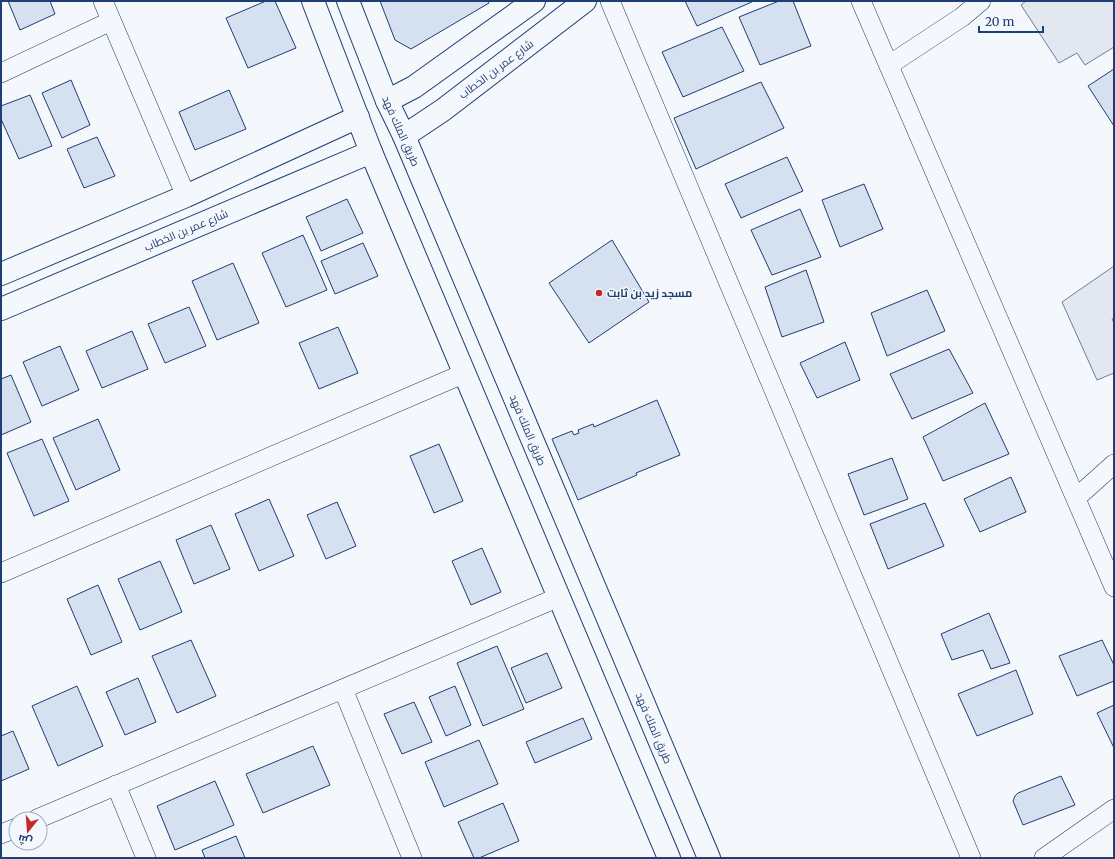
<svg xmlns="http://www.w3.org/2000/svg" width="1115" height="859" viewBox="0 0 1115 859" font-family="Merriweather,Cairo,serif">
<rect width="100%" height="100%" fill="#f4f7fb"/>
<g fill="#e3e8f0" stroke="#687fa3">
<path d="M1026,1H1114V47L1085,65L1077,53L1059,63L1021,5Z"/>
<path d="M1114,266V318L1112,319L1114,323V373L1097,380L1062,302Z"/>
</g>
<g fill="#d5e0f0" stroke="#1d3f73">
<path d="M8,1H50L55,14L20,30Z"/>
<path d="M266,1H275L296,48L248,68L226,18Z"/>
<path d="M380,1H488L489,3L411,49L395,40Z"/>
<path d="M685,1H754L697,26Z"/>
<path d="M779,1H793L811,46L760,65L739,17Z"/>
<path d="M722,27L744,71L683,97L662,52Z"/>
<path d="M1114,69V126L1088,86Z"/>
<path d="M71,80L90,125L62,138L42,93Z"/>
<path d="M761,82L784,128L696,169L674,118Z"/>
<path d="M229,90L246,129L195,150L179,112Z"/>
<path d="M30,95L52,146L19,159L1,119V106Z"/>
<path d="M97,137L115,176L84,188L67,149Z"/>
<path d="M787,157L803,191L741,218L725,184Z"/>
<path d="M864,184L883,229L840,247L822,200Z"/>
<path d="M347,199L363,233L321,251L306,217Z"/>
<path d="M800,209L821,257L772,275L751,230Z"/>
<path d="M303,235L327,290L286,307L262,253Z"/>
<path d="M612,240L649,302L589,343L549,283Z"/>
<path d="M363,243L378,276L335,294L321,261Z"/>
<path d="M233,263L259,323L217,340L192,281Z"/>
<path d="M806,270L824,322L782,337L765,287Z"/>
<path d="M927,290L945,331L887,356L871,313Z"/>
<path d="M189,307L206,346L165,363L148,324Z"/>
<path d="M338,327L358,373L319,389L299,343Z"/>
<path d="M132,331L148,369L102,388L86,351Z"/>
<path d="M845,342L860,380L817,398L800,363Z"/>
<path d="M60,346L79,390L42,406L23,362Z"/>
<path d="M949,349L973,393L912,419L890,374Z"/>
<path d="M11,375L31,422L1,435V379Z"/>
<path d="M657,400L680,455L636,473L637,475L578,500L552,439L572,431L574,435L579,433L578,430L593,424L594,427Z"/>
<path d="M985,403L1009,454L943,481L923,437Z"/>
<path d="M98,419L120,470L76,490L53,438Z"/>
<path d="M42,439L69,501L34,516L7,453Z"/>
<path d="M439,444L463,501L434,513L410,456Z"/>
<path d="M892,458L908,499L864,515L848,474Z"/>
<path d="M1011,477L1026,512L980,532L964,499Z"/>
<path d="M269,499L294,556L259,571L235,514Z"/>
<path d="M337,502L356,546L326,559L307,515Z"/>
<path d="M925,503L944,546L888,569L870,524Z"/>
<path d="M211,525L230,569L194,584L176,540Z"/>
<path d="M482,548L501,592L471,605L452,561Z"/>
<path d="M160,561L182,612L140,630L118,579Z"/>
<path d="M98,585L122,642L91,655L67,599Z"/>
<path d="M989,613L1010,663L991,669L983,650L952,660L941,634Z"/>
<path d="M191,640L216,696L177,713L152,656Z"/>
<path d="M1102,640L1114,665V681L1077,696L1059,656Z"/>
<path d="M497,646L524,709L483,726L457,663Z"/>
<path d="M547,653L562,688L526,703L511,668Z"/>
<path d="M1016,670L1033,714L977,736L958,694Z"/>
<path d="M138,678L156,722L125,735L106,692Z"/>
<path d="M77,686L103,746L58,766L32,706Z"/>
<path d="M455,686L471,725L446,736L429,697Z"/>
<path d="M414,702L432,742L402,754L384,714Z"/>
<path d="M1114,705V748L1097,713Z"/>
<path d="M583,718L592,739L535,763L526,742Z"/>
<path d="M13,731L29,769L1,781V736Z"/>
<path d="M479,740L498,784L444,807L425,762Z"/>
<path d="M313,746L330,785L263,813L246,774Z"/>
<path d="M1061,776L1075,805L1023,825L1013,801L1015,796L1018,793Z"/>
<path d="M215,781L234,825L175,850L157,806Z"/>
<path d="M503,803L519,841L479,858H474L458,822Z"/>
<path d="M236,836L245,858H205L202,850Z"/>
</g>
<g fill="none" stroke-linecap="round" stroke-linejoin="round">
<defs>
<g id="street">
<path d="M103,1L186,196"/>
<path d="M610,1L971,858"/>
<path d="M861,1L1114,587"/>
<path d="M889,65L962,17L981,1"/>
<path d="M1,73L111,21"/>
<path d="M1076,498L1114,464"/>
<path d="M1,573L465,373"/>
<path d="M343,689L412,858"/>
<path d="M116,785L146,858"/>
<path d="M37,819L559,597"/>
<path d="M1,834L16,828"/>
<path d="M1044,858L1114,809"/>
</g>
<g id="secondary">
<path d="M387,101L414,87L534,1"/>
<path d="M404,136L443,110L585,1"/>
<path d="M1,274L186,196L358,117"/>
<path d="M1,309L371,152"/>
</g>
<g id="primary">
<path d="M313,1L371,152L669,858"/>
<path d="M348,1L387,101L404,136L709,858"/>
</g>
</defs>
<use href="#street" stroke="#1d3f73" stroke-width="20"/>
<use href="#secondary" stroke="#1d3f73" stroke-width="24"/>
<use href="#primary" stroke="#1d3f73" stroke-width="24"/>
<use href="#street" stroke="#f4f7fb" stroke-width="19"/>
<use href="#secondary" stroke="#f4f7fb" stroke-width="22"/>
<use href="#primary" stroke="#f4f7fb" stroke-width="22"/>
</g>
<circle fill="#c62828" stroke="#f4f7fb" stroke-width="1.5" cx="599" cy="293" r="4"/>
<g text-anchor="middle" stroke-width="3" stroke-linejoin="round" paint-order="stroke">
<g font-size="11" fill="#1d3f73" stroke="#f4f7fb">
<text transform="translate(496 69) rotate(-37)" y="4">شارع عمر بن الخطاب</text>
<text transform="translate(401 131) rotate(66)" y="4">طريق الملك فهد</text>
<text transform="translate(186 230) rotate(-23)" y="4">شارع عمر بن الخطاب</text>
<text transform="translate(528 430) rotate(67)" y="4">طريق الملك فهد</text>
<text transform="translate(654 728) rotate(67)" y="4">طريق الملك فهد</text>
</g>
<g font-size="11" font-weight="bold" fill="#1d3f73" stroke="#f4f7fb" text-anchor="start">
<text x="607" y="297">مسجد زيد بن ثابت</text>
</g>
</g>
<rect width="1115" height="859" fill="none" stroke="#1d3f73" stroke-width="4"/>
<g transform="translate(28 831) rotate(197)"><circle r="19" fill="#f4f7fb" stroke="#9eadc5"/>
<path d="M0-3L7 15L0 10L-7 15Z" fill="#c62828"/>
<text y="-6" font-size="11" font-weight="bold" text-anchor="middle" fill="#1d3f73">ش</text>
</g>
<path d="M979 26v6h64v-6" fill="none" stroke="#1d3f73" stroke-width="2"/>
<text x="985" y="26" font-size="12" fill="#1d3f73" stroke="#f4f7fb" stroke-width="3" paint-order="stroke">20 m</text>
</svg>
